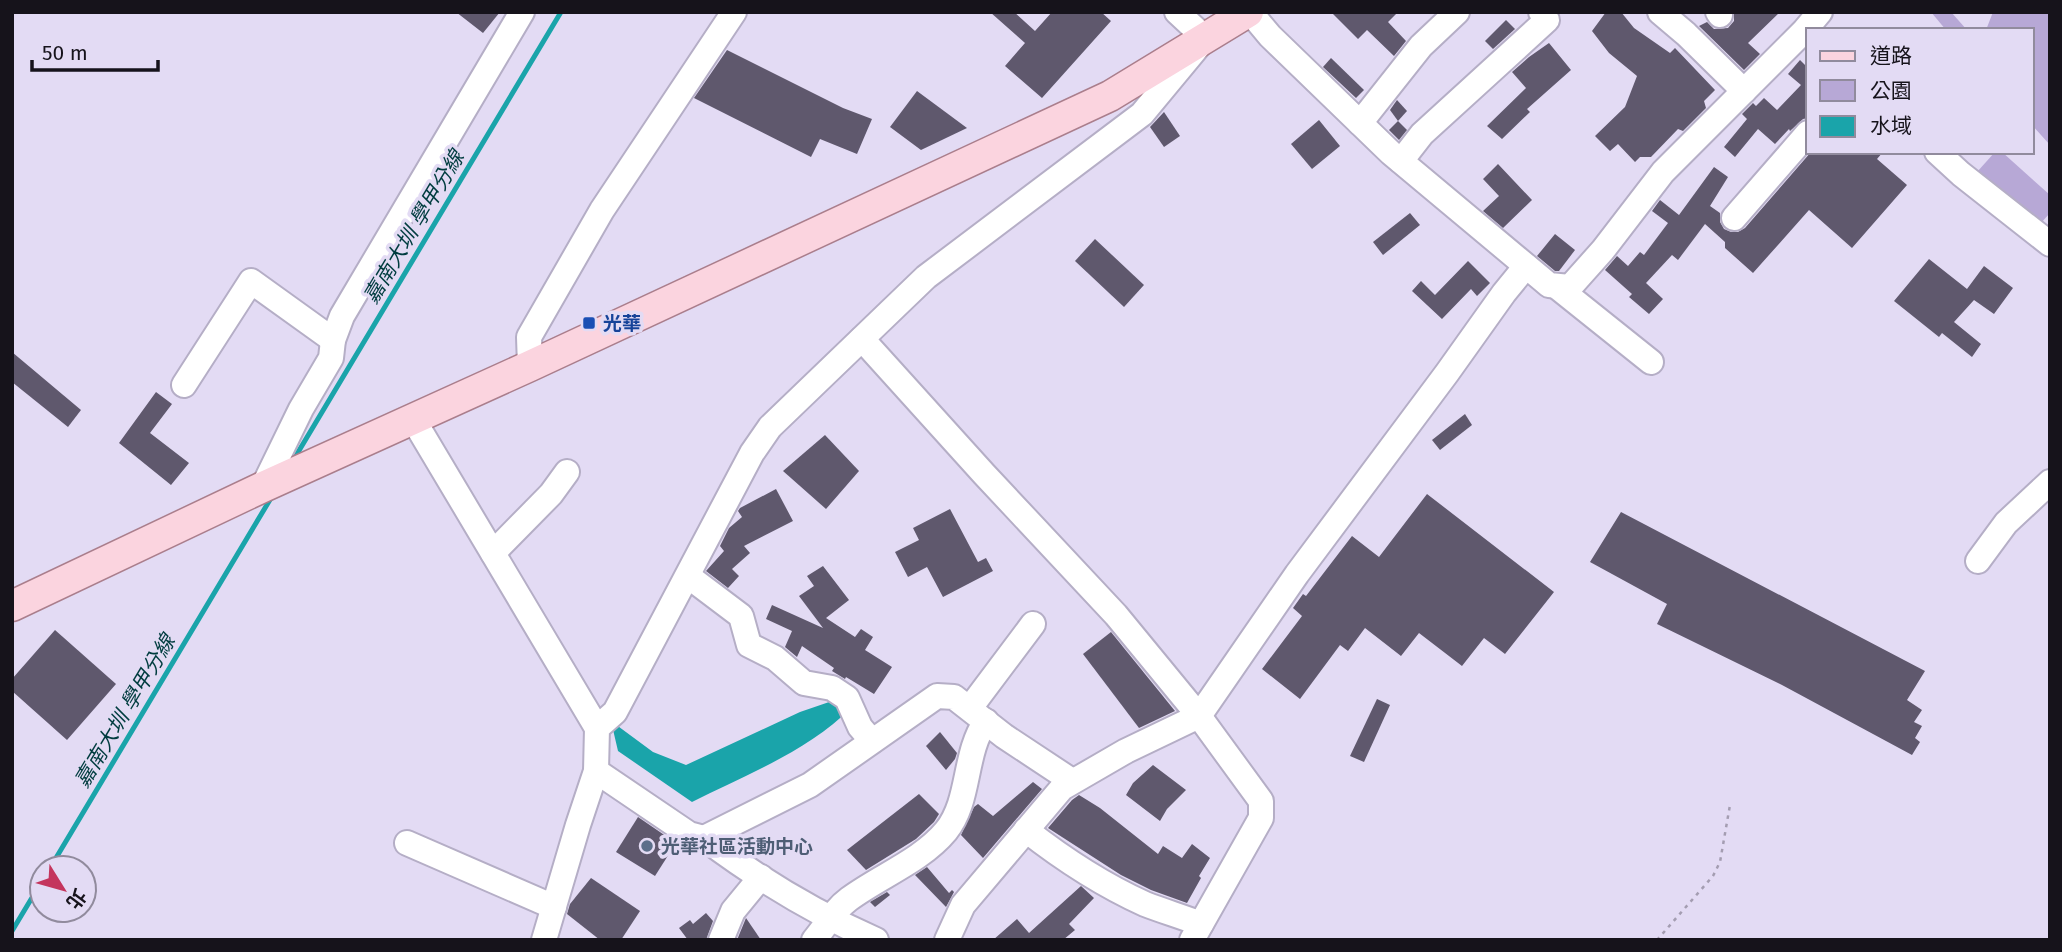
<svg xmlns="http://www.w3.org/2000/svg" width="2062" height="952" viewBox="0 0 2062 952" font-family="'Fira Sans','Noto Sans TC',sans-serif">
<rect width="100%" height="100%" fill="#e3dbf4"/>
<g fill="#b7a8d6">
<path d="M1931,12H1951L1967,30H1946Z"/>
<path d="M1993,12H2050V145L2032,125V30H1986Z"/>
<path d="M1995,152H2002L2050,195V213L2029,236L1968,182Z"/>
</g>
<path fill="#1aa4aa" d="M835,700L851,708C808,751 746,775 692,802L618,751L611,721L653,752L686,765L800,712Z"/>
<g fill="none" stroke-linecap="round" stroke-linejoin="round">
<g stroke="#1aa4aa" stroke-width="5">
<path d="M294,459L561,12"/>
<path d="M50,868L271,498"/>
<path d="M12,931L42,881"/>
</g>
</g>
<g fill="#5f586d">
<path d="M456,12H500L483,33Z"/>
<path d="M990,12H1014L1035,31L1052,12H1101L1111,21L1042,98L1005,66L1025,43Z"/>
<path d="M1331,12H1398L1388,22L1406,41L1394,56L1367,30L1358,39Z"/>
<path d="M1606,12H1621L1634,28L1670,53L1675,48L1715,90L1704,101L1706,108L1683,131L1678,129L1651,157H1640L1635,162L1618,144L1610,151L1595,136L1625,107L1637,76L1609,53L1592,31Z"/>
<path d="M1734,12H1780L1748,43L1760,54L1744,70L1699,26L1707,22L1714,29L1728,28L1734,21Z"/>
<path d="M1506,20L1515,29L1493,49L1485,41Z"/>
<path d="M1549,43L1571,70L1527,109L1530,112L1502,139L1487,126L1526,88L1512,72L1529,57Z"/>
<path d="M727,50L843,108L872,119L857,154L820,139L811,157L694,98Z"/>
<path d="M1331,58L1364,90L1356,98L1323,67Z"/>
<path d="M1800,60L1808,68V118L1803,119L1790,131L1789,129L1775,144L1758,129L1735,157L1724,147L1747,119L1742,114L1753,103L1756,106L1764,98L1777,110L1801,85L1788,74Z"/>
<path d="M917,91L967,128L921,150L890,127Z"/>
<path d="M1397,100L1407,111L1398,121L1390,110Z"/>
<path d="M1164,112L1180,136L1164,147L1150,127Z"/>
<path d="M1319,120L1340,146L1312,169L1291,144Z"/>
<path d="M1398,121L1407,130L1399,140L1389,130Z"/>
<path d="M1811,152H1883L1877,159L1907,185L1852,248L1809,210L1753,273L1725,248V242L1705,224L1678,260L1672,255L1646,283L1663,299L1649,314L1629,297L1632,294L1605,270L1617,256L1628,266L1640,252L1644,255L1668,223L1652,211L1660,200L1679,215L1714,167L1728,177L1710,206L1720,213V222L1724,229L1731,232H1738L1745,228Z"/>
<path d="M1498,164L1532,200L1503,228L1483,211L1499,196L1483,179Z"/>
<path d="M1410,213L1420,225L1383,255L1373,242Z"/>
<path d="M1555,234L1575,250L1559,271H1555L1537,256Z"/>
<path d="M1095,239L1144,285L1124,307L1075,261Z"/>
<path d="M1929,259L1967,289L1984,266L2013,288L1994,314L1974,300L1954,322L1981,344L1972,357L1942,333L1939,337L1894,301Z"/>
<path d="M1468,261L1490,283L1477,296L1471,289L1442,319L1412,291L1421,281L1435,295Z"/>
<path d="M12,352L81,410L68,427L12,382Z"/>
<path d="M156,392L172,404L150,433L189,463L171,485L119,443Z"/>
<path d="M1465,414L1472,425L1440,450L1432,440Z"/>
<path d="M825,435L859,471L826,509L783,471Z"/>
<path d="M776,489L793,521L744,546L750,553L732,569L739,576L728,588L706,571L724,551L720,546L729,528L742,517L738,511L740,508Z"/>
<path d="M1427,494L1554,592L1505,654L1484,638L1462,666L1419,633L1401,656L1365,628L1348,651L1340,645L1300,699L1262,669L1302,616L1293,608L1303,594L1306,596L1352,536L1379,557Z"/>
<path d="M950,509L978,562L986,558L993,571L943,597L927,567L908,577L895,552L919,540L913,528Z"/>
<path d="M1621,512L1925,671L1907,700L1922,710L1914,722L1922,726L1915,738L1920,742L1912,755L1782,685L1657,624L1667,604L1590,562Z"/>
<path d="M823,566L849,600L826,618L855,637L861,629L873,637L865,650L892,667L874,694L846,677L845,679L832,671L834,668L802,646L797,657L785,647L792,631L766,619L772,605L823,628L799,596L814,586L807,576Z"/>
<path d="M55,630L116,684L67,740L12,691V679Z"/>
<path d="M1111,632L1175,711L1139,728L1083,654Z"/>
<path d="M1377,699L1390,705L1364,762L1350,756Z"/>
<path d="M940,732L957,753L955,759L946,770L926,746Z"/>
<path d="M1153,765L1186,790L1167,809L1160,821L1126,795L1133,783Z"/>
<path d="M1033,782L1042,789L983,858L961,835L974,807L978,804L993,816Z"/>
<path d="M919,794L939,814L934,822L916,839L866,870L847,850Z"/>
<path d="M1079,795L1100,808L1158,854L1163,846L1182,858L1192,844L1210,858L1199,876L1201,878L1187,903L1151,890L1121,875L1048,828L1072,800Z"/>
<path d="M638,817L676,843L655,876L616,852Z"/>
<path d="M927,867L949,893L952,890L954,892L946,907L915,875Z"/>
<path d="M591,878L640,911L621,940H600L567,914L570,904Z"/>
<path d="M1081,886L1094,898L1069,924L1075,930L1063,940H993L1017,919L1029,933Z"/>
<path d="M887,892L890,895L875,907L870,902Z"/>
<path d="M706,913L713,921L706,940H688L679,928L690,920L693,924Z"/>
<path d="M746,918L761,940H737Z"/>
</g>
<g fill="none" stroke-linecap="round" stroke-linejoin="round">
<defs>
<g id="minor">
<path d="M1250,12L1270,36L1391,153L1549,285L1570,287L1603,250L1663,172L1804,31L1820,12"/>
<path d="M1660,12L1686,34L1744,91"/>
<path d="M1718,12L1720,15"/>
<path d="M1360,123L1421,46L1457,12"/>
<path d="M1937,152L1961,174L2050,244"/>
<path d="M1401,161L1422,134L1547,20L1541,12"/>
<path d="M1734,218L1808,133"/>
<path d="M1556,286L1651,362"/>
<path d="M862,339L984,474L1116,615L1199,716L1261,801V818L1192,940"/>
<path d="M530,366L529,337L602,210L734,12"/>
<path d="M184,385L251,281L333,340"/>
<path d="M413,419L597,728"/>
<path d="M263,487L301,409L331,358L333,340L342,316L522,12"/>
<path d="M493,553L551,494L567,472"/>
<path d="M1978,561L2006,523L2050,482"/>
<path d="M688,576L741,616L749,645L775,658L804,683L832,688L847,698L860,727L872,741"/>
<path d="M970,708L1033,624"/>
<path d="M596,771L689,834L704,838L810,785L937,696L954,697L1004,736L1072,781"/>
<path d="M1026,830C1063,859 1103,885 1145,904C1163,911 1183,917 1201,924"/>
<path d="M704,838C757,878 815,913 876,940"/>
<path d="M407,843L554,907"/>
<path d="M544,940L578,825L596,771L597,728L615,712L752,453L770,427L926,277L1142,114L1205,38L1177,12"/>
<path d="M721,940L733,911L761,877"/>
<path d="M814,940C826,926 834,910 849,899C880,876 921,861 946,831C971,800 963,754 986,721"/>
<path d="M947,940L963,905L1062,788L1126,751L1199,716L1297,574L1447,373L1504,293L1526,266"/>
</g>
<path id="major" d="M12,606L263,487L530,366L1110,96L1248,12"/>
</defs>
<use href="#minor" stroke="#b5aec6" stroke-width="28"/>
<use href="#major" stroke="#aa7e8c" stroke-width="33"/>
<path stroke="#a49db1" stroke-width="2.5" stroke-dasharray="3.5 5" stroke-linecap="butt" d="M1657,940L1713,876L1720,862L1730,805"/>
<use href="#minor" stroke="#fff" stroke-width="24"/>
<use href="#major" stroke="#fbd4df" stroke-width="30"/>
</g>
<rect fill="#1a4fb4" stroke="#e3dbf4" stroke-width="2.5" x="582" y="316" width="14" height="14" rx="3.5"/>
<circle fill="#5c6f8a" stroke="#e3dbf4" stroke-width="2.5" cx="647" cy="846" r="7"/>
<g text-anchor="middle" stroke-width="7" stroke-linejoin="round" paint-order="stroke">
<g font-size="19" font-weight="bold" fill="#164399" stroke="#e3dbf4" text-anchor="start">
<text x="603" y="330">光華</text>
</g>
<g font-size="19" font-weight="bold" fill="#4e5e75" stroke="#e3dbf4" text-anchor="start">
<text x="661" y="853">光華社區活動中心</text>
</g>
<g font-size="21" font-style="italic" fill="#003c3f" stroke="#e3dbf4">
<text transform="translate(414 227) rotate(-59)" y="7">嘉南大圳 學甲分線</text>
<text transform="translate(125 711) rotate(-59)" y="7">嘉南大圳 學甲分線</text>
</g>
</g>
<rect width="2062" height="952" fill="none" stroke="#16131b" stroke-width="28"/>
<rect x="1806" y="28" width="228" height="126" fill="#e3dbf4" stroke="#918b9d" stroke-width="2"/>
<rect x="1820" y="51" width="35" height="10" fill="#fbd4df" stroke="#918b9d" stroke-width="2"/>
<text x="1870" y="63" font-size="21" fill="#16131b">道路</text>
<rect x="1820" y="80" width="35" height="21" fill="#b7a8d6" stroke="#918b9d" stroke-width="2"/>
<text x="1870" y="98" font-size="21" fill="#16131b">公園</text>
<rect x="1820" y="116" width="35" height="21" fill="#1aa4aa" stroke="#918b9d" stroke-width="2"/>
<text x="1870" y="133" font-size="21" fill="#16131b">水域</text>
<g transform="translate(63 889) rotate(127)"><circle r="33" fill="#e3dbf4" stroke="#918b9d" stroke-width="2"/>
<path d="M0-5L12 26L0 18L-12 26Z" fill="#c4355d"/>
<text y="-10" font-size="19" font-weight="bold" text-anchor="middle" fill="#16131b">北</text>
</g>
<path d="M32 60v10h126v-10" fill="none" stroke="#16131b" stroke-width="3.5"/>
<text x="42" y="60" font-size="21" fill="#16131b" stroke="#e3dbf4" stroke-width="5" paint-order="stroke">50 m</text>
</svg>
